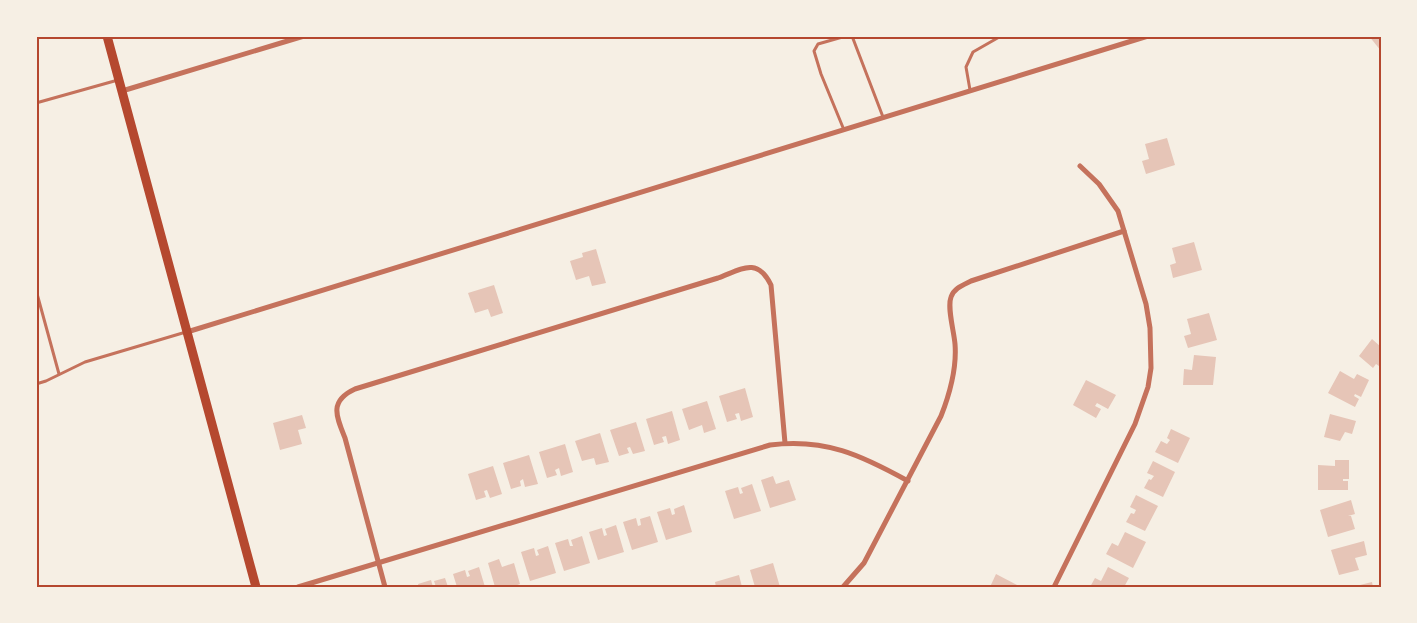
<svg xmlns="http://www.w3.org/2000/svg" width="1417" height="623" viewBox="0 0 1417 623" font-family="'Exo 2',sans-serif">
<rect width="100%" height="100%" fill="#f6efe4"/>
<g fill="#e6c5b7">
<path d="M1369,36H1381V51Z"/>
<path d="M1167,138L1175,165L1146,174L1142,161L1149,159L1145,144Z"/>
<path d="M1194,242L1202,270L1173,278L1170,265L1176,263L1172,248Z"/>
<path d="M596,249L606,283L592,286L589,276L576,280L570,261L583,257L582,253Z"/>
<path d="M494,285L503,313L491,317L488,309L475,313L468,293Z"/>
<path d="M1209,313L1217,340L1188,348L1184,336L1191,334L1187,319Z"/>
<path d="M1372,339L1381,347V363L1379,366L1376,364L1373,368L1359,356Z"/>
<path d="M1194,355L1216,357L1213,385H1183L1184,369L1192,370Z"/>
<path d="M1340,371L1354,379L1357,374L1369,380L1361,397L1355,394L1354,396L1359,399L1355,407L1328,393Z"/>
<path d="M1086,380L1116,395L1108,409L1097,403L1095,406L1101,409L1096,418L1073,405Z"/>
<path d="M745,388L753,417L741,421L739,413L735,414L737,419L727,422L719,396Z"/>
<path d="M707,401L716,429L704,433L702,425L689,430L682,409Z"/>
<path d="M672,411L680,440L668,444L666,436L662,437L664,442L654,445L646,419Z"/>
<path d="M1330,414L1356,421L1352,434L1345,432L1340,441L1324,437Z"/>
<path d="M302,415L306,428L298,430L302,444L280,450L273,423Z"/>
<path d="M636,422L645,451L633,454L630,447L627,448L629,453L619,456L610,430Z"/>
<path d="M1171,429L1190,438L1178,463L1155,452L1161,441L1167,444L1170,440L1167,438Z"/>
<path d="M600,433L609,462L596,465L594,458L582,461L575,441Z"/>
<path d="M565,444L573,472L561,476L559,468L555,470L557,475L547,478L539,452Z"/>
<path d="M529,455L538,484L525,487L523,479L520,481L521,486L511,489L503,463Z"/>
<path d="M1335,460H1349V479H1343V481H1348V490H1318V465L1335,466Z"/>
<path d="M1153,461L1175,472L1163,497L1144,488L1149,479L1151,480L1154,476L1147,473Z"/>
<path d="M493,466L502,494L490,498L487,490L484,491L486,497L476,500L468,474Z"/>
<path d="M773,476L776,484L789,480L796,500L770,508L761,480Z"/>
<path d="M752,484L761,511L734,519L725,491L738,487L740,494L743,493L741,488Z"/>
<path d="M1136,495L1158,506L1145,531L1126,522L1131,513L1134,514L1136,510L1130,507Z"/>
<path d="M1351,500L1355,514L1348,516H1351L1355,529L1328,537L1320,510Z"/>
<path d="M684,505L692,532L666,540L657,512L670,508L672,515L675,514L674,509Z"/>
<path d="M650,516L658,542L632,550L623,522L636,518L638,526L641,525L640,519Z"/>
<path d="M616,525L624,552L598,560L589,532L602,528L604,536L607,535L605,529Z"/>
<path d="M1125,532L1146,542L1133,568L1106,554L1112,543L1118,546Z"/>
<path d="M582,536L590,563L564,571L555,543L568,539L570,546H573L571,540Z"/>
<path d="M1364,541L1367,555L1355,558L1359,570L1339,575L1331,550Z"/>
<path d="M548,546L556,573L530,581L521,552L534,548L536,556L539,555L537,550Z"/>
<path d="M499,559L502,567L514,563L520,584L512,587H495L488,563Z"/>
<path d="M773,563L780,587H755L750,570Z"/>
<path d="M479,567L485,587H457L453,574L465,570L467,577L470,576L468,571Z"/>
<path d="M1108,567L1129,578L1124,587H1090L1095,578L1101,581Z"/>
<path d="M996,574L1021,587H990Z"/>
<path d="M739,575L742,587H716L715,582Z"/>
<path d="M445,578L448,587H436L434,581Z"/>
<path d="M431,580L433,587H419L418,584Z"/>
<path d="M1372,582L1373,587H1356V586Z"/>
</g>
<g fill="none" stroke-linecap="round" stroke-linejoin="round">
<g stroke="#c5725c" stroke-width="3">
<path d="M852,36L883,117"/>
<path d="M970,90L966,67L973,52L1001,36"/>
<path d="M36,103L118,80"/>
<path d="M844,130L821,74L814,51L818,44L846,36"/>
<path d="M36,290L59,374"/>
<path d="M36,384L46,381L85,362L186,332"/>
</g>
<g stroke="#c5725c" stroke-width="5">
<path d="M122,91L304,36"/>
<path d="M187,332L1148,36"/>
<path d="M298,587L770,445C825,438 861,455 908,481"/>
<path d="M385,587L345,438C336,416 329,401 355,389L718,278C740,270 757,256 771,285L785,443"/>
<path d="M843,587L864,563L941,416C950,393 957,369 955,344C954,331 947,308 951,297C954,288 963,285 971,281L1124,231"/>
<path d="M1054,587L1135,424L1148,387L1151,368L1150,328L1146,304L1118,211L1099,184L1080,166"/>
</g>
<path stroke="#b5482f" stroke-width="9" d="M107,36L256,587"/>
</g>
<rect width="1417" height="623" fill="none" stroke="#f6efe4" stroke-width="75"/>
<rect x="38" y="38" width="1342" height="548" fill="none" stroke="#b5482f" stroke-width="2"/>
</svg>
